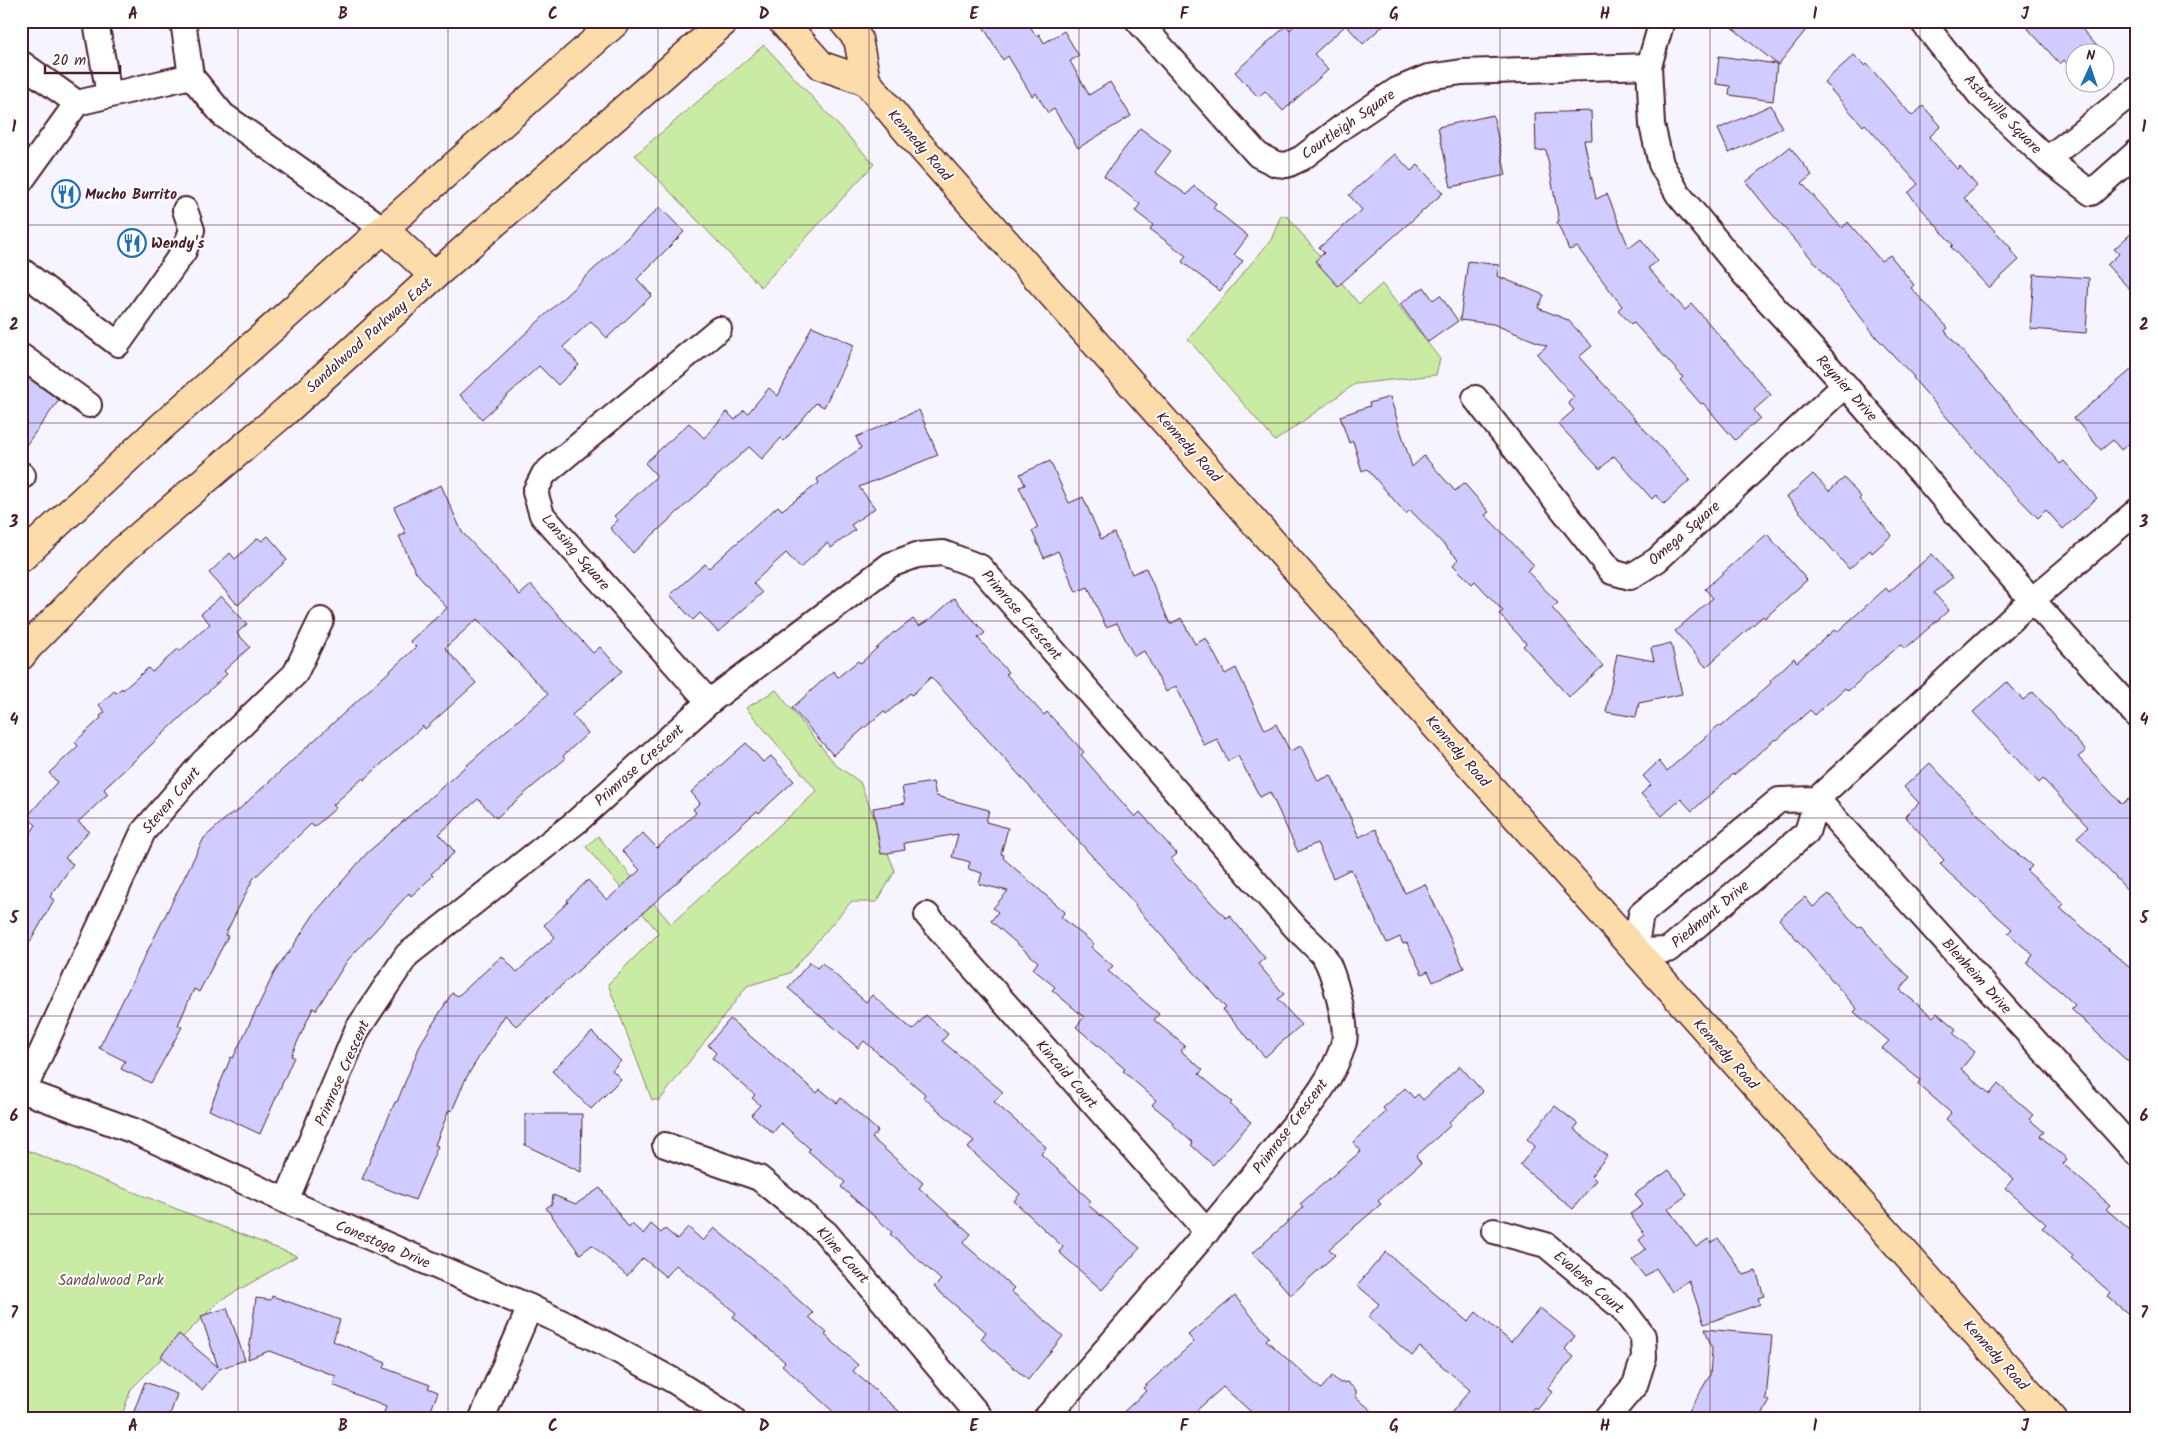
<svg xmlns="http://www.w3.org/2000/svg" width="2158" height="1439" viewBox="0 0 2158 1439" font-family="Kalam,sans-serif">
<rect width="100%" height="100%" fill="#f6f5ff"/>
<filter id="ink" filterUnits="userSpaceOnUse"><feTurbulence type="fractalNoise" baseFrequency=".02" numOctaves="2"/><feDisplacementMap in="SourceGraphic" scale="10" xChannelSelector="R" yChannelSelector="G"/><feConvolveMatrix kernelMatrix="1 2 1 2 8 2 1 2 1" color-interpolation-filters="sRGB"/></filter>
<g filter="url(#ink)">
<g fill="#c9eba4" stroke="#8a8568">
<path d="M764,45L874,164L761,287L635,155Z"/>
<path d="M1281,215L1288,217L1359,304L1382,284L1440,359L1436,375L1355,384L1275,441L1188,339L1271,240Z"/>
<path d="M776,690L836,765L860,782L895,871L877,902H851L790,973L747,986L660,1100H652L608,984L659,933L586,847L598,836L671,924L817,791L746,708Z"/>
<path d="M21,1148L297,1256L218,1302L131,1389L121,1418H21Z"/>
</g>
<g fill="#d0ccff" stroke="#4a1f2b">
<path d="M980,21H1027L1036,36L1039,34L1044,43L1064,31L1079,56L1070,61L1089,95L1110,82L1131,116L1078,148L1054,109L1048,113L1036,93L1032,96L1008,56L1003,60Z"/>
<path d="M1299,21H1388L1363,44L1346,25L1314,54L1328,70L1283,111L1265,91L1258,97L1235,72L1286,26L1290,30Z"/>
<path d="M1724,21H1813L1778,65Z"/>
<path d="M2021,21H2075L2102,52H2076V73L2064,60L2060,64Z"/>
<path d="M1854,55L1865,66L1867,64L1912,116L1923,106L1941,126L1929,137L1957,169L1960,166L1977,186L1964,198L2012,249L2010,250L2019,260L1989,288L1951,247L1953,245L1908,193L1918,184L1865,124L1863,126L1824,82Z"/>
<path d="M1719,56L1777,64L1773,101L1729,95L1730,86L1716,84Z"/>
<path d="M1771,105L1782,128L1729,153L1718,129Z"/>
<path d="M1591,111L1592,140H1584L1596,199L1607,194L1629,248L1641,239L1658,261L1648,268L1685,310L1692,304L1771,395L1754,410L1760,418L1735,440L1703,403L1701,404L1680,380L1683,377L1633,322L1631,324L1618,310L1622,306L1577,247L1569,250L1557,222L1559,221L1546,150L1536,151L1535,113Z"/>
<path d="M1493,115L1506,175L1451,187L1438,127Z"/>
<path d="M1140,128L1171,151L1155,172L1187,195L1194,186L1216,203L1213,208L1248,236L1234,255L1243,261L1220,291L1182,262L1186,256L1150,229L1153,225L1135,211L1140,204L1104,176Z"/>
<path d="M1790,147L1812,175L1802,183L1842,228L1848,222L1881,261L1890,255L1914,285L1911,288L1948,328L1945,331L2060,464L2064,461L2097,498L2063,529L2046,510L2038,518L1998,477L1913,378L1914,377L1877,338L1842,293L1771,213L1746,182Z"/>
<path d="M1395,154L1411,171L1418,165L1443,193L1338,286L1315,261L1324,253L1319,248L1362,210L1349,195Z"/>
<path d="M660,207L684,232L637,279L652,295L607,338L591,321L563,347L579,365L558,385L539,366L482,419L460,395Z"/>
<path d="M2137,228V297L2107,265L2119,254L2114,249Z"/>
<path d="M1468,261L1499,265L1497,276L1544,295L1538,308L1568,320L1592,346L1579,357L1690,480L1664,504L1656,495L1652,499L1614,456L1600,469L1558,424L1574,410L1568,403L1574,397L1537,354L1547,346L1493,324L1460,320Z"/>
<path d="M2034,274L2089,278L2086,333L2030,329Z"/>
<path d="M1424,287L1433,300L1440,295L1458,321L1428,342L1400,304Z"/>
<path d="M812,326L854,345L824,407L816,403L784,441L781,438L762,459L749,447L633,553L610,528L618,520L614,516L657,476L645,463L689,423L704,438L727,412L735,420L744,410L748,413L769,388L778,396Z"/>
<path d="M2137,365V437L2121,450L2113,440L2101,450L2074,418Z"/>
<path d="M21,373L59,400L21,452Z"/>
<path d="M1390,397L1412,467L1424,456L1455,491L1464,483L1489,512L1485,515L1534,565L1527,571L1558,603L1552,608L1603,666L1569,697L1523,646L1526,643L1499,614L1503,611L1475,581L1472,584L1453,565L1458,559L1410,510L1406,514L1367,469L1362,471L1353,441L1349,443L1340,416L1370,406L1369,403Z"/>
<path d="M919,410L938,455L859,487L875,508L851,525L855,530L831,548L827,543L800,568L786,553L753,583L762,593L718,632L700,613L693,620L670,595L705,564L709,568L778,506L782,510L819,483L817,479L861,448L856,437Z"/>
<path d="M1050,461L1069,503L1083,497L1101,539L1114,533L1132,574L1146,568L1170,624L1181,618L1195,644L1206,638L1225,674L1236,668L1265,730L1276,724L1290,751L1301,746L1318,781L1331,775L1359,837L1376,829L1405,893L1425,884L1464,968L1433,982L1428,971L1422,974L1407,943L1403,944L1400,937L1387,943L1351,869L1333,878L1317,843L1298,852L1270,792L1260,797L1238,756L1228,761L1217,739L1204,745L1176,686L1166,692L1144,651L1134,656L1117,623L1106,627L1088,587L1076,592L1058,551L1044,558L1032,531L1038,528L1019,487L1025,485L1020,474Z"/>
<path d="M1813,474L1829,491L1844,478L1861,497L1859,499L1892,535L1872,553L1870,550L1849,569L1787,497Z"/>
<path d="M441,485L462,532L520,595L531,585L593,653L600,647L622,671L572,715L588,733L563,756L565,759L496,818L478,799L439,834L455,852L431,874L433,876L411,896L409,893L381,924L347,961L316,1010L313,1008L291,1056L294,1057L260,1134L209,1110L231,1057L233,1058L274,973L287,953L288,954L314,914L367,853L548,694L477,619L445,648L476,683L425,729L423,726L364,780L363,778L333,805L336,808L314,827L311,824L253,879L225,935L228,936L199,992L194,989L178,1025L182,1027L151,1083L121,1069L125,1061L99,1048L204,838L233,812L234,814L416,647L410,641L447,608L415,571L399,536L406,534L394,507Z"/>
<path d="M1767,534L1807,580L1765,618L1763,616L1706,667L1675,631L1713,598L1705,589Z"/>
<path d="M268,536L282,552L281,553L287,560L238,605L209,573L230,553L235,559L258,538L262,541Z"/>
<path d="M1932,554L1952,578L1934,593L1949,610L1905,649L1901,644L1848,691L1845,688L1815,715L1810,710L1777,740L1775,739L1734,775L1733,774L1692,811L1681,799L1662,816L1641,794L1651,785L1643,776L1659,761L1667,771L1719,725L1721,727L1771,683L1770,681L1794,658L1797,662L1834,630L1837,632L1886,588L1889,592Z"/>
<path d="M221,596L247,624L237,633L250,647L224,671L227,674L104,789L108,794L78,822L89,831L65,858L73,864L50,897L54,900L21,958V846L36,825L27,817L57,782L49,773L78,746L75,742L101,718L100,716L105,712L99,705L114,691L116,693L122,688L123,690L148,668L152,672L178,649L180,651L210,624L201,614Z"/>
<path d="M954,598L985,633L978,638L1008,672L1006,674L1044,715L1047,712L1084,752L1081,755L1135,817L1140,812L1177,854L1171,859L1187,877L1226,918L1229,915L1265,958L1258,964L1284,994L1278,999L1301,1025L1265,1057L1223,1010L1226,1008L1135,906L1136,905L931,677L912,695L910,693L886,714L884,711L833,755L792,708L833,671L838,677L858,661L861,663L894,632L895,633L913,619L919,626L932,618Z"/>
<path d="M1671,643L1682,694L1639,703L1636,717L1606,712L1617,654L1654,661L1651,648Z"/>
<path d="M2007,682L2023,700L2033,692L2086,751L2078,757L2122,804L2128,799L2137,810V900L2077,837L2088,827L2043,779L2039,783L1973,712Z"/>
<path d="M746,743L763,762L771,756L794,781L759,813L757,811L516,1026L505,1015L466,1078L452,1111L449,1110L435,1145L438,1146L415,1200L362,1179L395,1102H397L421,1043L452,993L458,996L502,956L517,972L555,937L544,925L568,902L567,900L588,880L607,900L640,870L622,851L643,833L657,848L696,813L693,809L700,803L691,792Z"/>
<path d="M1930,763L2005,843L2032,866L2027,871L2064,904L2060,908L2137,974V1070L2071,1009L2075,1005L2061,992L2027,963L2033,955L2008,933L2012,929L1949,873L1940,864L1944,860L1905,816L1919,803L1904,787Z"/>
<path d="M933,782L936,796L989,810L986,822L1008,828L1001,854L1004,855L1003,858L1065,912L1061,917L1094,944L1091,947L1113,966L1108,971L1159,1014L1154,1020L1185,1046L1181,1051L1203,1070L1199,1074L1232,1102L1230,1104L1251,1122L1213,1165L1191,1145L1193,1143L1172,1124L1173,1122L1152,1105L1156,1100L1123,1071L1125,1069L1076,1027L1084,1017L1052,990L1055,987L1033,969L1038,962L991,921L998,912L993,908L1008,891L979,884L982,873L968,869L970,862L952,857L958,834L904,843L905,850L881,854L873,808L905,803L902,787Z"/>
<path d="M1829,894L1858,928L1861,926L1892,962L1910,977L1900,990L1933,1017L1937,1013L1956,1029L1953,1033L1975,1052L1961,1069L1990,1094L1998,1084L2033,1115L2029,1119L2044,1132L2040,1136L2067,1159L2063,1164L2110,1205L2106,1209L2137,1236V1321L2108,1297L2111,1293L2071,1258L2073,1255L2042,1228L2046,1224L2005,1188L2013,1179L1946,1119L1951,1113L1918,1084L1920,1080L1882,1048L1889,1041L1854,1012L1857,1009L1779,919L1805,897L1813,907Z"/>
<path d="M810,962L817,968L822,963L866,1002L872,995L913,1030L926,1015L948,1034L942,1041L1003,1092L994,1102L1046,1147L1041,1154L1091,1201L1088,1205L1140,1248L1102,1290L1059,1252L1063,1247L1014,1201L1020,1194L968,1148L974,1141L923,1097L925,1094L864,1041L858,1048L788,988Z"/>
<path d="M730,1019L817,1093L820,1089L837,1103L841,1098L878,1131L872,1138L923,1183L919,1188L971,1234L963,1243L1014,1288L1011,1291L1063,1336L1028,1380L981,1339L986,1332L934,1287L941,1280L890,1234L892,1232L841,1187L845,1182L808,1151L810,1149L781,1123L773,1133L751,1115L760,1105L752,1098L755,1095L712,1058L716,1053L708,1045Z"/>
<path d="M592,1032L621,1061L612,1070L621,1079L591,1109L552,1071Z"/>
<path d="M1460,1066L1483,1092L1449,1122L1451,1125L1416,1156L1421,1163L1378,1201L1381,1204L1329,1249L1335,1255L1291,1295L1253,1253L1303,1208L1300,1204L1361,1151L1353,1142L1386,1112L1383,1108L1405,1088L1414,1098L1418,1094L1423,1100Z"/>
<path d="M1555,1106L1578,1124L1574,1129L1607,1156L1591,1176L1596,1180L1573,1209L1520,1165L1535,1146L1527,1139Z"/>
<path d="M525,1114H582L581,1172L525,1145Z"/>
<path d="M1669,1170L1687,1195L1668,1209L1696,1247L1708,1239L1711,1243L1718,1238L1744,1275L1756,1271L1764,1296L1758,1298L1760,1304L1704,1324L1689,1280L1672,1292L1656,1268L1645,1277L1632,1260L1646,1249L1639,1240L1645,1235L1630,1214L1643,1205L1635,1194Z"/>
<path d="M600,1188L629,1228L632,1224L643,1234L651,1224L661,1233L665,1229L677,1239L688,1227L703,1241L714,1228L763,1268L813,1313L809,1317L827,1333L825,1335L858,1365L853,1371L907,1418H840L782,1365L785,1362L733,1317L736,1313L676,1265L666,1277L643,1258L627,1276L592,1245L580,1254L546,1208L552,1204L553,1195L576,1204Z"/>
<path d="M1386,1252L1468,1322L1476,1312L1511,1342L1540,1308L1575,1336L1565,1349L1574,1357L1548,1388L1552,1392L1537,1410L1535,1408L1527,1418H1447L1470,1390L1420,1347L1412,1356L1368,1317L1379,1304L1357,1285Z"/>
<path d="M272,1296L340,1320L333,1341L386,1363L384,1368L430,1385L428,1388L438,1392L428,1418H382L386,1407L333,1385L336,1376L269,1351L248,1359L256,1298L271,1300Z"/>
<path d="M1235,1296L1269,1337L1266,1340L1321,1389L1332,1376L1340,1383L1347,1382L1356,1390V1397L1380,1418H1258L1223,1387L1188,1418H1117L1146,1391L1143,1388L1194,1342L1188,1335Z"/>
<path d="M227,1308L245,1360L219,1369L202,1390L161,1356L179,1334L218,1367L201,1316Z"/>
<path d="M1705,1329L1772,1335L1766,1399L1770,1401L1760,1418H1685L1710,1375L1712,1349Z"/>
<path d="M145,1382L177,1394L169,1418H153L134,1411Z"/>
</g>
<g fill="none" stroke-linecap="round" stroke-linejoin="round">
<defs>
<g id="minor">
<path d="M183,21L191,76L223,115L385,230"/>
<path d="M1138,21L1258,155L1276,164L1287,165L1302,158L1342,127L1397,90L1428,77L1462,72L1649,66"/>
<path d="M1662,21L1649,66L1652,125L1661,164L1678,194L1744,274L1845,385L2015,581L2137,716"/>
<path d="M1922,21L1980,95L2047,159L2091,193L2137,152"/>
<path d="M96,22L109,95"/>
<path d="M21,63L77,103L21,181"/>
<path d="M77,103L191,76"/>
<path d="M2047,159L2137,89"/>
<path d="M21,270L118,344L184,251L192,230L185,210"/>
<path d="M21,356L89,405"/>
<path d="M1475,398L1612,572L1630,577L1657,560L1845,385"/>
<path d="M21,474L23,476"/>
<path d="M709,702L542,515L535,492L544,474L719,329"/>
<path d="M1817,799L1779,800L1641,914L1635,951L1668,950L1807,832L1817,799L2032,600L2137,511"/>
<path d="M1817,799L2137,1154"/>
<path d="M927,915L1207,1232"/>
<path d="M21,1090L134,1131L286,1201L530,1307L602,1342L674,1381L732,1418"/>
<path d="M24,1090L143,832L203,762L295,674L321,620"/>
<path d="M665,1145L759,1178L826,1233L981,1418"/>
<path d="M286,1201L357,1030L407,955L576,822L709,702L890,565L917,555L943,553L980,567L1296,928C1305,937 1315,946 1323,955C1333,968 1348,1026 1344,1042C1332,1086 1294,1123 1267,1158C1196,1247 1121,1332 1046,1418"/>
<path d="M1494,1231L1546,1245L1622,1308L1643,1336L1644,1357L1635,1385L1607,1418"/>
<path d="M482,1418L530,1307"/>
</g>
<g id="major">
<path d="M782,21L822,66L866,81"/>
<path d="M843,21L858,39L866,81L914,139C1293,565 1672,993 2052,1418"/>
<path d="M385,230L434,276"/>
<path d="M21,558L160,428L617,21"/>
<path d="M21,656L28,647L121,552L286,411L434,276L725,21"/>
</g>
</defs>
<use href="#minor" stroke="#4a1f2b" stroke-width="28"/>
<use href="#major" stroke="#4a1f2b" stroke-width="31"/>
<use href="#minor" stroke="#fff" stroke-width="24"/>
<use href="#major" stroke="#fddcac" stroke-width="28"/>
</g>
</g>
<path fill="none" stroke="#4a1f2b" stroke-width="1" stroke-opacity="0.55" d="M238,21V1418M448,21V1418M658,21V1418M869,21V1418M1079,21V1418M1289,21V1418M1500,21V1418M1710,21V1418M1920,21V1418M21,225H2137M21,423H2137M21,621H2137M21,818H2137M21,1016H2137M21,1214H2137"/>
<defs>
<symbol id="restaurant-ring" viewBox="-11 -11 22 22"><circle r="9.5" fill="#fff" stroke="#1f6fb2" stroke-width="1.5"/><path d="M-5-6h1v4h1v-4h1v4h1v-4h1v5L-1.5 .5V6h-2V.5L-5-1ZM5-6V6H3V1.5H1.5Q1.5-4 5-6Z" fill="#1f6fb2"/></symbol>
</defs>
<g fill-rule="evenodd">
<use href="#restaurant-ring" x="50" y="178" width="32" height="32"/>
<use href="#restaurant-ring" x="116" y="227" width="32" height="32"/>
</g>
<g text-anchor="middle" stroke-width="4" stroke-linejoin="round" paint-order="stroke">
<g font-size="15" fill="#4a1f2b" stroke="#fff">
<text transform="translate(2003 114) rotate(46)" y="5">Astorville Square</text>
<text transform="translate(1348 124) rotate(-35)" y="5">Courtleigh Square</text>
<text transform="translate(920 145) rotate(49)" y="5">Kennedy Road</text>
<text transform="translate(369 335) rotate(-42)" y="5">Sandalwood Parkway East</text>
<text transform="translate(1847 388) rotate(48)" y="5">Reynier Drive</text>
<text transform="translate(1189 447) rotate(48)" y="5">Kennedy Road</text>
<text transform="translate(1684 533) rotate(-41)" y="5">Omega Square</text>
<text transform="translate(576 552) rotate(49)" y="5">Lansing Square</text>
<text transform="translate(1022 615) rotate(49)" y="5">Primrose Crescent</text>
<text transform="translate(1458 751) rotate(49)" y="5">Kennedy Road</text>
<text transform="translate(639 765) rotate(-42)" y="5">Primrose Crescent</text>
<text transform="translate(171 800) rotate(-50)" y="5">Steven Court</text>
<text transform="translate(1710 914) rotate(-40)" y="5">Piedmont Drive</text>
<text transform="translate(1977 976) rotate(48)" y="5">Blenheim Drive</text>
<text transform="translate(1726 1054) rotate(48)" y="5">Kennedy Road</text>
<text transform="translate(342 1073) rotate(-66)" y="5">Primrose Crescent</text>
<text transform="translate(1067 1074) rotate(49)" y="5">Kincaid Court</text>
<text transform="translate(1290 1126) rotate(-53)" y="5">Primrose Crescent</text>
<text transform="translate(383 1244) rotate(23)" y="5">Conestoga Drive</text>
<text transform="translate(843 1255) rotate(48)" y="5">Kline Court</text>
<text transform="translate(1589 1282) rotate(41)" y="5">Evalene Court</text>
<text transform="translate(1996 1355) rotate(48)" y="5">Kennedy Road</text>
</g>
<g font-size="15" font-weight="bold" fill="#4a1f2b" stroke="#fff" text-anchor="start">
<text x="85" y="199">Mucho Burrito</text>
<text x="151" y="248">Wendy's</text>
</g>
<g font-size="15" fill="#6a5249" stroke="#fff">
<text x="111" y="1285">Sandalwood Park</text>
</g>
</g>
<rect width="2158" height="1439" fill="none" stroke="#fff" stroke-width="55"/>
<g transform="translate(2090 68) rotate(3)"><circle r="24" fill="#ffffff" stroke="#b7a5aa"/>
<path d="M0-4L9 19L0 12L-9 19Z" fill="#1f6fb2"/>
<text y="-8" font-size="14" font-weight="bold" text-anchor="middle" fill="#4a1f2b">N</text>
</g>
<path d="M45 65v8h75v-8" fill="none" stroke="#4a1f2b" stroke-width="2.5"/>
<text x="52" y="65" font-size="15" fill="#4a1f2b" stroke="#ffffff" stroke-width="4" paint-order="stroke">20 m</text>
<rect x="28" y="28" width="2102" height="1384" fill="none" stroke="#4a1f2b" stroke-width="2"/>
<g font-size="16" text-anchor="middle" font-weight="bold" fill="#4a1f2b">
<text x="133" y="19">A</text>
<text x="343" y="19">B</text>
<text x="553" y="19">C</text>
<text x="764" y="19">D</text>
<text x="974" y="19">E</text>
<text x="1184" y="19">F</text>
<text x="1394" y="19">G</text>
<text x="1605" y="19">H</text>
<text x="1815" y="19">I</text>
<text x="2025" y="19">J</text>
<text x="14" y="132">1</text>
<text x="2144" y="132">1</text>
<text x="14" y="330">2</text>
<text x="2144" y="330">2</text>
<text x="14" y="527">3</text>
<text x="2144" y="527">3</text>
<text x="14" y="725">4</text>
<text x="2144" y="725">4</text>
<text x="14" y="923">5</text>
<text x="2144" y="923">5</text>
<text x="14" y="1121">6</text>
<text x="2144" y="1121">6</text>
<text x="14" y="1318">7</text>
<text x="2144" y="1318">7</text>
<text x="133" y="1431">A</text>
<text x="343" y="1431">B</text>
<text x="553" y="1431">C</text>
<text x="764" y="1431">D</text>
<text x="974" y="1431">E</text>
<text x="1184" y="1431">F</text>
<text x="1394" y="1431">G</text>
<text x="1605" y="1431">H</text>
<text x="1815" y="1431">I</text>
<text x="2025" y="1431">J</text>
</g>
</svg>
